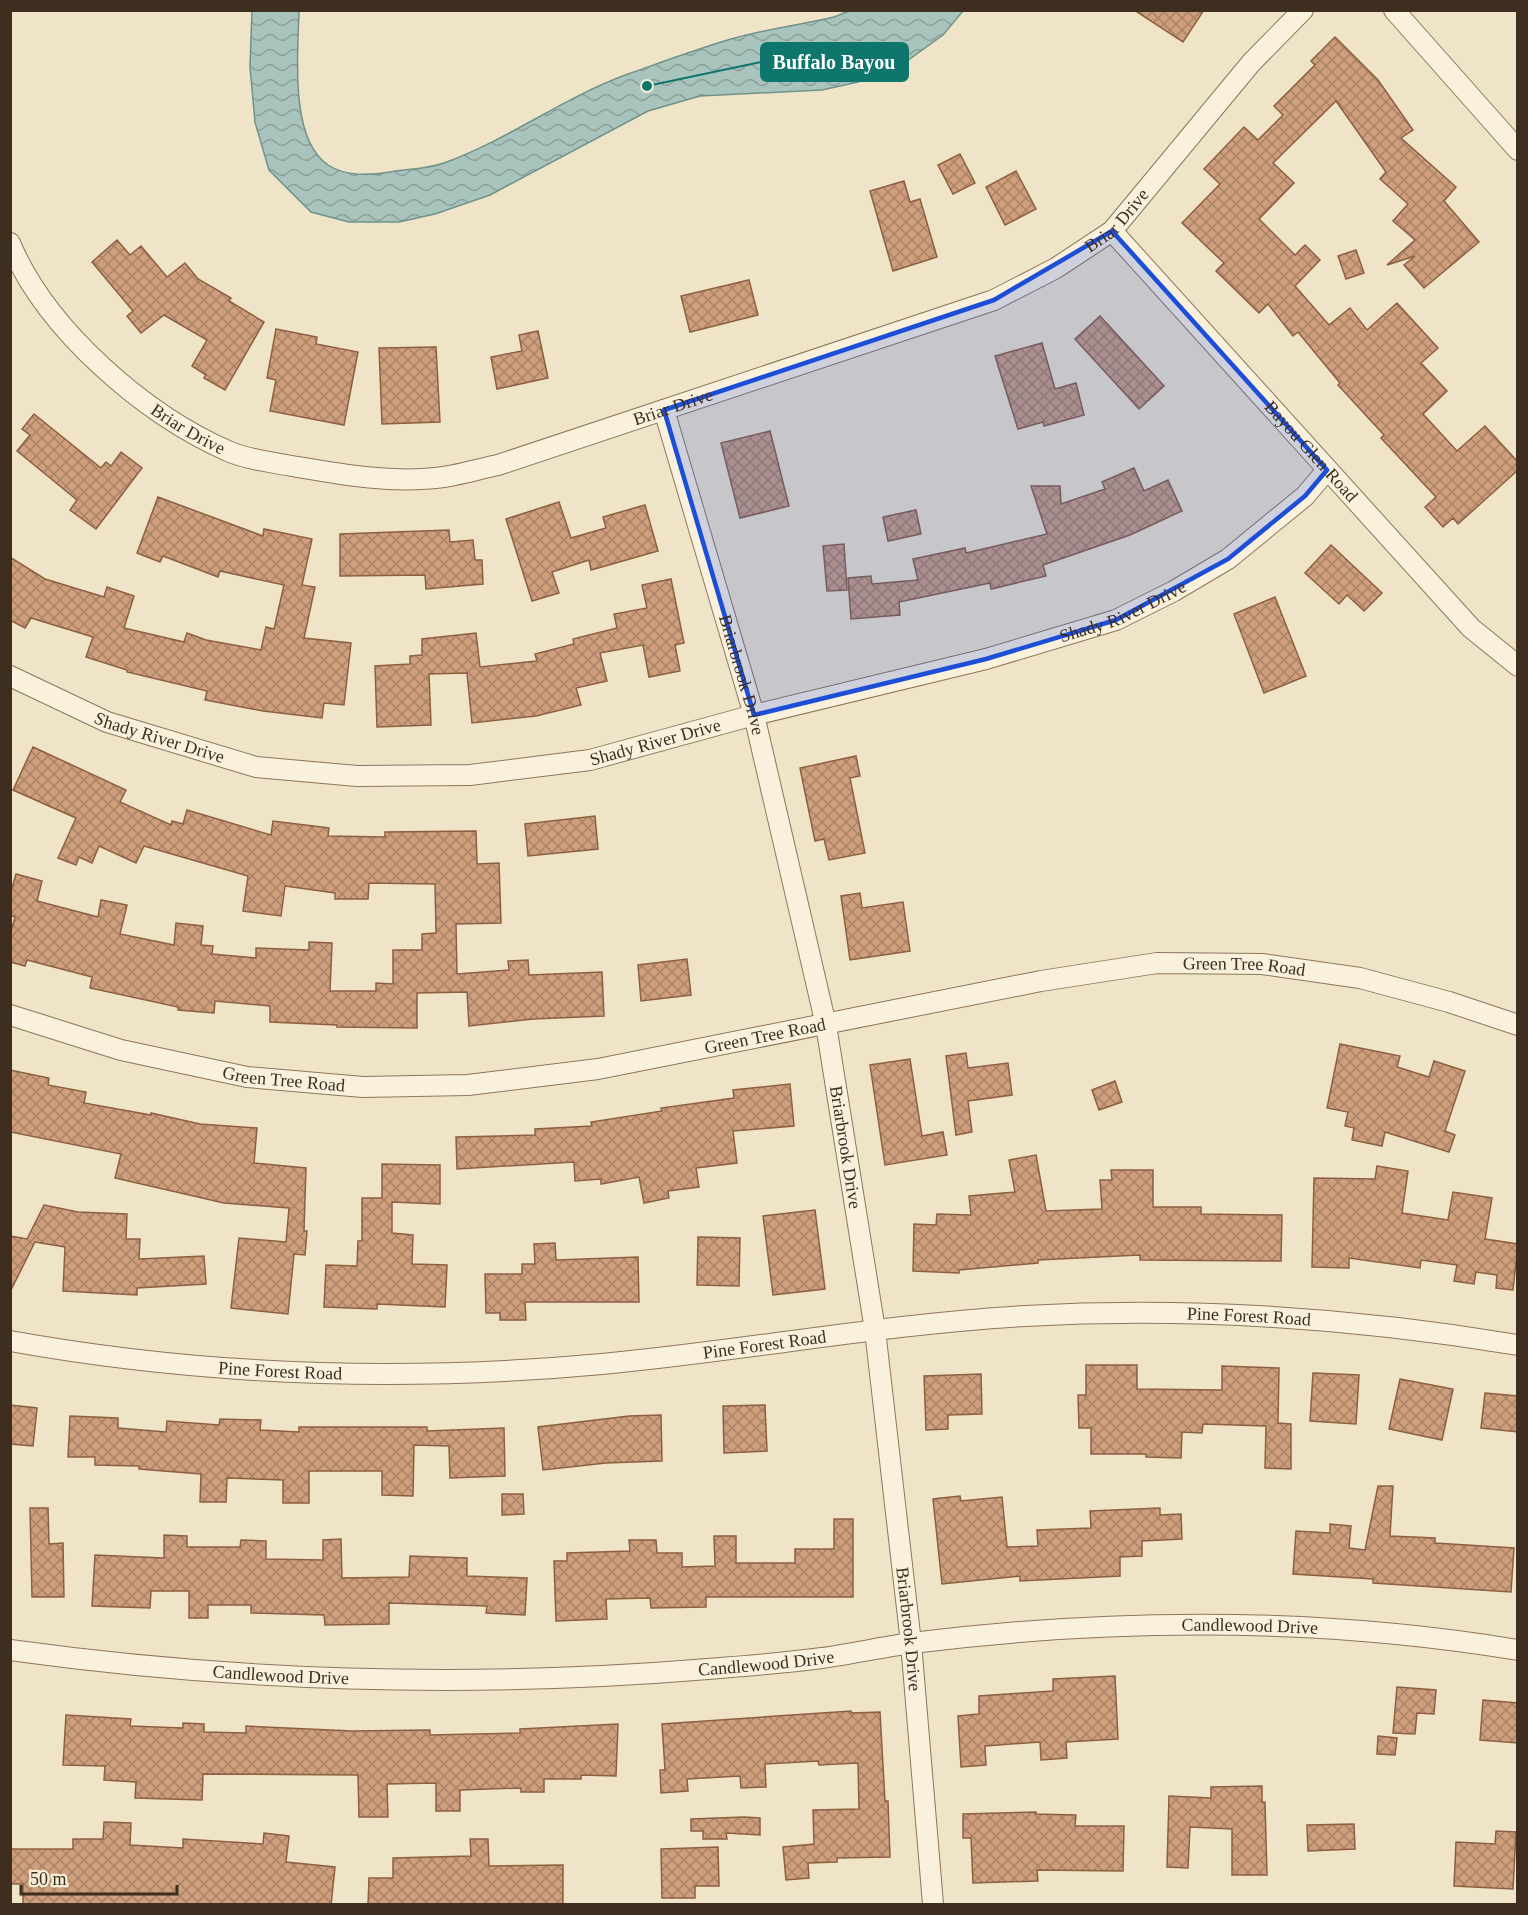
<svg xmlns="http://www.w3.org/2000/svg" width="1528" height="1915" viewBox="0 0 1528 1915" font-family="Georgia,serif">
<defs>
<pattern id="water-waves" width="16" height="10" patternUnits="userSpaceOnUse" patternTransform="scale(1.5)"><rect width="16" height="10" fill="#a9c4bc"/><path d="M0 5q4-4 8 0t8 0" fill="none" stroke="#8ba098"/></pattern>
<pattern id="building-cross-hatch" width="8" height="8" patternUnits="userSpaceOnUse" patternTransform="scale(1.5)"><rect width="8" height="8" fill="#cf9f7d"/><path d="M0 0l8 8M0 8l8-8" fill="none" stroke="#a98266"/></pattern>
</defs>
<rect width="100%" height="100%" fill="#f0e4c8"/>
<path fill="url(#water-waves)" stroke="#6f938a" stroke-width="1.5" d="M252,11H299C298,52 289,139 328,165C346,177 370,175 390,172C407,169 428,169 444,163C508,140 564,97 628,74C662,62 697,49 731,39C765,29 800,25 834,17L849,11H963L943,35L904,63L858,82L822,90L700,96L648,111L490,195L435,214L399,222H349L311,212L269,170L255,122L250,67Z"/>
<g fill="url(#building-cross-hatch)" stroke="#8d5f41" stroke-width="1.5">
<path d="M1134,10H1204L1183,42Z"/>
<path d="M1335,37L1378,80L1413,130L1401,138L1456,187L1444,201L1479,242L1424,288L1404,265L1415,256L1387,265L1415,240L1393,221L1408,204L1380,179L1386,172L1336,101L1273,163L1294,183L1259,219L1295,255L1305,245L1320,260L1295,286L1329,325L1350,308L1367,330L1397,303L1438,348L1421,363L1447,391L1423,414L1457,451L1485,426L1518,462V470L1458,524L1453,518L1443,527L1425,507L1436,497L1381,438L1384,435L1338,385L1340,383L1298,332L1293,336L1268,304L1259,313L1216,271L1224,263L1182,223L1220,184L1204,169L1244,127L1258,140L1283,115L1274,106L1315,65L1311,61Z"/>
<path d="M960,154L975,183L953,194L938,165Z"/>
<path d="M1016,171L1036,209L1005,225L986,187Z"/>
<path d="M904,181L910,202L920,199L937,257L893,271L870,191Z"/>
<path d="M117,240L130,255L141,246L167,277L185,263L198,279L231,298L229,301L264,322L225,390L204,378L206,375L192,366L207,340L164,315L141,333L127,316L133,311L92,262Z"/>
<path d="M1356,250L1364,273L1346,279L1338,256Z"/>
<path d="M749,280L758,315L690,332L681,296Z"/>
<path d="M1100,316L1164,386L1139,409L1075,339Z"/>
<path d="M276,329L317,337L316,344L358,352L344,425L270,411L276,380L267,378Z"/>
<path d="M538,331L548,378L497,389L491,357L522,351L519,335Z"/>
<path d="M1042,343L1055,389L1076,383L1084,415L1044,426L1043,422L1018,429L995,356Z"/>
<path d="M436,347L440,422L382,424L379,348Z"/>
<path d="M34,414L101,468L106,462L111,466L121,452L142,468L96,529L70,510L77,500L17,451L30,435L22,429Z"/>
<path d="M770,431L789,506L740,518L721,443Z"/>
<path d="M1134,468L1144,491L1168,480L1182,511L1130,535L1043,565L1046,576L991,589L990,583L899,602L900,615L851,619L848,578L871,576L872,584L918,580L913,559L965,548L966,553L1047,534L1031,486H1060L1061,504L1105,489L1102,482Z"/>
<path d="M158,497L263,536L264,529L312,539L302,585L315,587L304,638L351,643L344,705L324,703L322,718L263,711L205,700L207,691L127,672V670L86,657L93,637L31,618L25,628L10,620V557L45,579L104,597L107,587L134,596L124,628L184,642L187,633L206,640L261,650L266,627L274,629L284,585L220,571L218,577L163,556L160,562L137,553Z"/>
<path d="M559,502L571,538L606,528L603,517L645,505L658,551L591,570L589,560L552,572L559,593L532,601L506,519Z"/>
<path d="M916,510L921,534L888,541L883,517Z"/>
<path d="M449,530L450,542L473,540L475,560H482L483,584L426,589L425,575L340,576V534Z"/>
<path d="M844,544L847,590L827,591L823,546Z"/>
<path d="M1331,545L1382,593L1364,611L1347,595L1339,604L1305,573Z"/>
<path d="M671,579L684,643L675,645L680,671L649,677L643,645L600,653L607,681L576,688L581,705L536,716L472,723L467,673L429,674L431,725L377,727L375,666L410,664V656L422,655V639L476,633L480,667L537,661L535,654L574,644L573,639L617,628L614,614L647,608L642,585Z"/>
<path d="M1275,597L1306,676L1264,693L1234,614Z"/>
<path d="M33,747L126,790L120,802L171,825L172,821L183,824L187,810L271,835L273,821L329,828L328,836L385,837V832L476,831L477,864L499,863L501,923L456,924L457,974L509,970L508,961L528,960L529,975L602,972L604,1016L533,1019L469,1026L467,992L417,993V1028L337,1027V1025L270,1022V1006L215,1001L214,1013L178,1010V1007L90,988L92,977L27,960L25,966L10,962V935L15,917L10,915V895L16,874L42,881L37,901L98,917L101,900L127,905L120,934L174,945L176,923L203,926L201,945L213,946L212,954L256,958V948L309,950V942L332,943L330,991H376V983L393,984V950H422V934L436,933L435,884L369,883L368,899H335V893L285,886L281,916L243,911L248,876L144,846L136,863L99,846L92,863L79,857L76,865L58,858L76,818L13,790Z"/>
<path d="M856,756L860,776L850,778L865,853L829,860L824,839L815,841L800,768Z"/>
<path d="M595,816L598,849L528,856L525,824Z"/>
<path d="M860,893L862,908L903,902L910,951L850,960L841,896Z"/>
<path d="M687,959L691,995L641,1001L638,965Z"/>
<path d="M1340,1044L1400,1056L1397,1067L1429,1077L1434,1061L1465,1071L1445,1131L1455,1135L1449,1152L1385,1132L1382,1146L1352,1140L1354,1128L1345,1126L1348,1112L1327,1108Z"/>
<path d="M966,1053L968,1068L1008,1063L1012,1095L968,1101L972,1132L956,1135L946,1056Z"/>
<path d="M910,1059L922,1136L943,1132L947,1155L885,1165L870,1065Z"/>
<path d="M10,1070L49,1078L48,1085L86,1092L84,1103L151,1115V1113L200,1124L257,1128L254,1163L306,1168L304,1231H307L305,1255L294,1254L288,1314L231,1308L239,1238L286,1242L289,1208L224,1203L115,1178L121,1154L10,1132Z"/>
<path d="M1115,1081L1122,1102L1099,1110L1092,1090Z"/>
<path d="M790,1084L794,1126L733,1131L737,1163L696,1168L699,1187L668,1191L669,1198L644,1203L639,1177L601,1184V1179L575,1181L574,1162L457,1169L456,1137L535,1135V1129L592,1126L591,1122L662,1111L661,1108L734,1098L733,1090Z"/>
<path d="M1036,1155L1046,1211L1102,1209L1100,1180H1112L1111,1170H1153V1207H1201V1214L1282,1215L1281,1261L1140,1260V1255L1038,1260V1263L959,1270V1273L913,1271L914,1224L936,1225L937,1214L971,1215L969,1196L1015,1192L1009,1160Z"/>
<path d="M382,1164L440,1165V1204L392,1202V1233L413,1235L412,1264L447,1265L445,1307L377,1304V1309L324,1307L326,1265L357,1266L358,1241H362V1198H382Z"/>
<path d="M1377,1166L1408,1171L1402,1213L1448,1220L1453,1192L1492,1198L1485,1239L1518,1244L1513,1290L1496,1288L1497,1275L1476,1272L1474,1284L1454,1281L1457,1265L1421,1260L1420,1268L1349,1258V1268L1312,1267L1314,1178L1375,1179Z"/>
<path d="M44,1205L78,1212L127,1214L126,1239H140L139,1259L204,1256L206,1284L137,1288V1295L63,1291L65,1247L35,1242L10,1292V1236L27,1239Z"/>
<path d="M815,1210L825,1289L773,1295L763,1216Z"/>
<path d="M698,1237L740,1238L739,1286L697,1285Z"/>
<path d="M555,1243L556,1260L638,1257L639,1302H525L526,1320H500V1313H486L485,1274H522V1264H535L534,1244Z"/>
<path d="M1086,1365H1137V1389L1222,1390V1366L1279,1368L1278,1423L1291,1424V1469L1265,1468L1266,1426L1203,1424L1202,1433L1182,1432L1181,1458L1146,1457V1454H1091V1428H1079L1078,1395H1086Z"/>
<path d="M1313,1373L1359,1375L1356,1424L1310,1421Z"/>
<path d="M981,1374L982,1414L948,1415V1429L926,1430L924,1376Z"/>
<path d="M1400,1379L1453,1389L1442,1440L1389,1429Z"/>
<path d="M1485,1393L1518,1396V1432L1481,1428Z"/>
<path d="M10,1405L37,1408L33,1446L10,1444Z"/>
<path d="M765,1405L767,1451L724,1453L723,1406Z"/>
<path d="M661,1415L662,1461L606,1463L543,1470L538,1427L629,1416Z"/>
<path d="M70,1416L118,1418V1428L166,1432L167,1421L219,1425L220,1419L261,1420L260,1430L299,1432V1427H427V1431L504,1428L505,1476L450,1478L449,1446L414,1445L413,1496L382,1495V1471H309V1503H283V1480L227,1478L226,1502H200L201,1474L139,1469V1466L95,1465V1457H68Z"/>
<path d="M1378,1486H1393L1390,1536L1435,1538V1543L1514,1548L1511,1592L1373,1583V1579L1293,1574L1296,1531L1330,1533V1524L1351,1526L1349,1548L1365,1550Z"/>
<path d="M502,1494H523L524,1514L502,1515Z"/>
<path d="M960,1496L961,1501L1002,1497L1007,1547L1038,1546L1037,1530L1091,1528L1090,1511L1160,1508V1515L1181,1514L1182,1539L1142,1541V1556L1120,1557V1576L1020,1581V1576L942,1584L933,1499Z"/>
<path d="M30,1508H48L49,1544L63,1543L64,1597H32Z"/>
<path d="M834,1519H853V1597H706V1607L651,1608L650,1598L606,1599L607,1619L556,1621L554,1561H567V1553L630,1551L629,1540H656L657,1553H682V1567L715,1566L714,1536H736V1563H795V1549H834Z"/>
<path d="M164,1535L187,1536V1547H240L241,1540L266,1541V1559L323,1560V1540L341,1539L342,1578L409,1577L410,1556L467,1558V1576L527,1578L525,1615L486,1613L487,1606L389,1603V1624L325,1625L324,1615L251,1613V1605H208V1618H189V1591H151L150,1608L92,1606L95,1555L164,1558Z"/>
<path d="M1115,1676L1118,1739L1066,1742L1067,1758L1041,1760L1040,1742L985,1746L986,1765L961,1767L958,1716L979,1714V1696L1053,1691V1679Z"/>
<path d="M1397,1687L1436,1690L1434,1714L1417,1713L1415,1734L1393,1733Z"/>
<path d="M1483,1700L1518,1703V1743L1480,1740Z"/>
<path d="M851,1711V1713L880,1712L885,1801H888L890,1857L837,1858V1862L808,1863L809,1878L786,1880L783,1847L814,1844L813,1810L859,1809L858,1763L819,1765L818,1761L765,1764L766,1787L741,1788L740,1776L687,1779L688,1791L661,1793L660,1770H665L662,1724Z"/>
<path d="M66,1715L131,1719L130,1726L183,1728V1723L204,1724V1732L246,1733V1726L352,1731L430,1730V1735L520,1733V1729L618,1724L616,1776L581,1775V1779H544V1792H521V1788L460,1790V1811H436V1783L387,1784L388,1817H359L358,1775L203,1774L202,1800L135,1798L136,1782L104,1780L105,1766L63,1765Z"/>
<path d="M1378,1736L1397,1738L1395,1755L1377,1754Z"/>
<path d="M1262,1786V1802H1265L1267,1875H1232V1829L1190,1827L1188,1868L1167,1867L1169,1796L1211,1798V1787Z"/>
<path d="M1036,1812V1814L1076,1815L1075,1826H1124L1123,1871L1037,1870L1038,1881L973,1883L971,1838H963V1814Z"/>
<path d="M744,1817L760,1818V1835L726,1833L727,1839H703V1831H691V1819Z"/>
<path d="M104,1822L131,1823L130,1845L183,1848V1839L263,1844L264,1833L289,1836L286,1862L335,1867L331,1905H23V1884H10V1849H73V1839H103Z"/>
<path d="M1354,1824L1355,1849L1308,1851L1307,1825Z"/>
<path d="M1496,1831L1516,1832L1513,1889L1454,1886L1456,1842L1495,1844Z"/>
<path d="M470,1839H488L489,1866L563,1865V1905H368L369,1878H393V1858L471,1856Z"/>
<path d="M718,1847L719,1886H695V1898H662L661,1849Z"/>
</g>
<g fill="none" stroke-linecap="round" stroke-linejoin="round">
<defs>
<g id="minor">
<path d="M1394,10L1518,150"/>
<path id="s1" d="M1112,231L1471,628L1518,666"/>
<path id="s2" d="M10,243C46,330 145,415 230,452C249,460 272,462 292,466C339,474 388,483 436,478C457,476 478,469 498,465L994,300L1056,268L1112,231L1251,63L1303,10"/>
<path id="s3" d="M664,410L754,715L826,1025L875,1330L911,1643L933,1904"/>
<path id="s4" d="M10,676L107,722L256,767L357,776L470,775L590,760L754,715L986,659L1116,620L1174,591L1228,559L1305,496L1327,470"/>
<path id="s5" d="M10,1015L121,1050L247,1077L363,1087L468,1085L598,1069L1041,981L1157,963L1262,964L1360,978L1449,1002L1518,1025"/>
<path id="s6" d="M10,1341C205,1376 405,1382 602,1364C743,1351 883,1324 1025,1316C1188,1307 1356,1318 1518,1345"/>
<path id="s7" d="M10,1650C241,1682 477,1688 708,1669C746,1666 784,1663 822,1658C852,1654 882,1647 912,1643C1113,1618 1318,1617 1518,1650"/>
</g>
</defs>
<use href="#minor" stroke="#8d765c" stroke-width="22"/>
<use href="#minor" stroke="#faf1dc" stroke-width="20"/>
</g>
<path fill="#1d4ed8" fill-opacity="0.2" stroke="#1d4ed8" stroke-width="4.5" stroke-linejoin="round" d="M1112,231L1327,470L1305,496L1228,559L1116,620L986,659L754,715L664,410L994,300Z"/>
<g text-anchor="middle" stroke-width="6" stroke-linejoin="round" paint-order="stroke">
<g font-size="18" fill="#3d2e20" stroke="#f7eed8">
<text dy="6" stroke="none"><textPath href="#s2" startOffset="1252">Briar Drive</textPath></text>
<text dy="6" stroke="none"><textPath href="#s2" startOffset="766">Briar Drive</textPath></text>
<text dy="6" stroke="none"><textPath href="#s2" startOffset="262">Briar Drive</textPath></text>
<text dy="6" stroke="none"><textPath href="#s1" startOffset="297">Bayou Glen Road</textPath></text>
<text dy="6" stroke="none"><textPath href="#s4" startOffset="1152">Shady River Drive</textPath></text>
<text dy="6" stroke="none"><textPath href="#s3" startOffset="276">Briarbrook Drive</textPath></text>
<text dy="6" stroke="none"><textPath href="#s4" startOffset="162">Shady River Drive</textPath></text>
<text dy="6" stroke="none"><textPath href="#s4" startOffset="666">Shady River Drive</textPath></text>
<text dy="6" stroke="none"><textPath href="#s5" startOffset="1254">Green Tree Road</textPath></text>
<text dy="6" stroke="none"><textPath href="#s5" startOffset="768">Green Tree Road</textPath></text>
<text dy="6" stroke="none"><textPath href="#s5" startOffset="282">Green Tree Road</textPath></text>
<text dy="6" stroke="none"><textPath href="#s3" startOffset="760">Briarbrook Drive</textPath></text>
<text dy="6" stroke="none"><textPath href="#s6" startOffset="1244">Pine Forest Road</textPath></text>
<text dy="6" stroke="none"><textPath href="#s6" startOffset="758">Pine Forest Road</textPath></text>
<text dy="6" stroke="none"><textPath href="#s6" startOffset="272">Pine Forest Road</textPath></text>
<text dy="6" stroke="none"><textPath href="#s7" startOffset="1244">Candlewood Drive</textPath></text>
<text dy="6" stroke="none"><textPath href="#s3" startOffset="1246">Briarbrook Drive</textPath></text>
<text dy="6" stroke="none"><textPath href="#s7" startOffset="758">Candlewood Drive</textPath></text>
<text dy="6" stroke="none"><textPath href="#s7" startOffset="272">Candlewood Drive</textPath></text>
</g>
</g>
<path fill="none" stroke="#0f766e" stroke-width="2" d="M647 86L761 62"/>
<circle fill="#0f766e" stroke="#f7eed8" stroke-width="2" cx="647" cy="86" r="6"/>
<rect fill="#0f766e" stroke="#0f766e" stroke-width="2" x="761" y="43" width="147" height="38" rx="6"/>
<g font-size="20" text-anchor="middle" font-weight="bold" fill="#fff">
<text x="834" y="69">Buffalo Bayou</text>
</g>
<rect width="1528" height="1915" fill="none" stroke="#3d2e20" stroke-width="24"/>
<path d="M21 1885v9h156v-9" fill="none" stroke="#3d2e20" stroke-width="3"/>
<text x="30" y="1885" font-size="18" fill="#3d2e20" stroke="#f7eed8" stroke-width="4.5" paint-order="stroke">50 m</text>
</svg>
